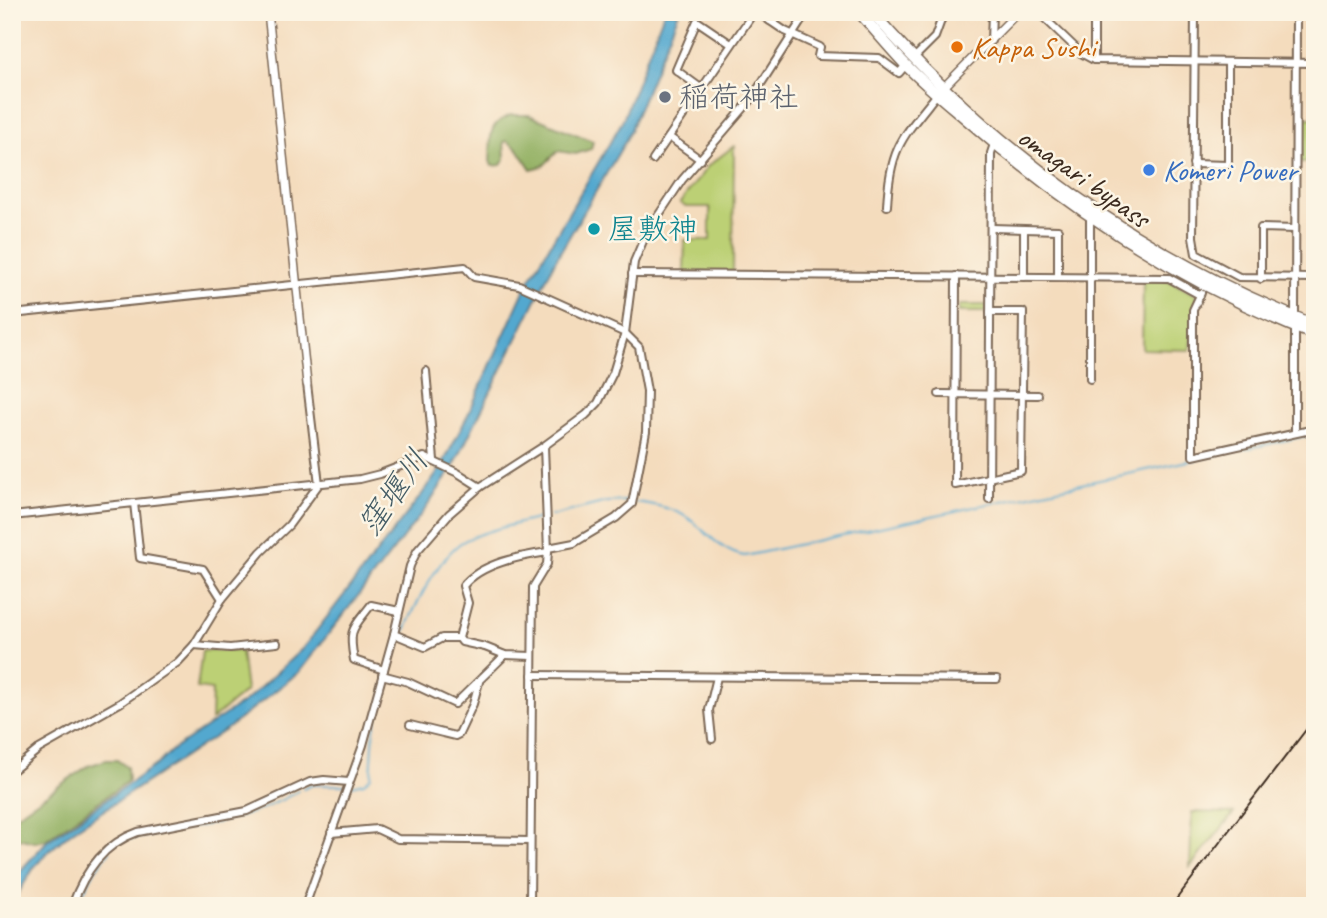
<svg xmlns="http://www.w3.org/2000/svg" width="1327" height="918" viewBox="0 0 1327 918" font-family="Caveat,'Klee One',sans-serif">
<rect width="100%" height="100%" fill="#fcf5e5"/>
<filter id="ink" filterUnits="userSpaceOnUse"><feTurbulence type="fractalNoise" baseFrequency=".0143" numOctaves="2"/><feDisplacementMap in="SourceGraphic" scale="14" xChannelSelector="R" yChannelSelector="G"/><feConvolveMatrix kernelMatrix="1 2 1 2 8 2 1 2 1" color-interpolation-filters="sRGB"/></filter>
<filter id="wash" filterUnits="userSpaceOnUse"><feTurbulence type="fractalNoise" baseFrequency=".00686" numOctaves="4" result="noise"/><feDisplacementMap in="SourceGraphic" scale="28" xChannelSelector="R" yChannelSelector="G"/><feGaussianBlur stdDeviation="1.57" result="paint"/><feColorMatrix in="noise" values="0 0 0 0 0 0 0 0 0 0 0 0 0 0 0 0 0 1.4 0 .05"/><feComposite in="paint" operator="in"/></filter>
<g filter="url(#wash)">
<rect width="100%" height="100%" fill="#f4dcbd"/>
<g fill="#bcd074" stroke="#7c7d49" stroke-width="2">
<path d="M1302,118H1315V162H1301Z"/>
<path d="M734,146L733,272H684L685,240H710V207H686L680,203L708,166Z"/>
<path d="M1143,280H1168L1197,295L1190,350L1142,349Z"/>
<rect x="959" y="305" width="27" height="7"/>
<path d="M202,651H241L246,691L211,720L212,690L197,688Z"/>
<path d="M1192,812L1234,813L1190,867Z"/>
</g>
<g fill="#95b266" stroke="#686e42" stroke-width="2">
<path d="M511,115H529L593,141L591,149L576,154L558,151L543,166L531,169L518,149L507,141L504,142L505,159L501,165L492,166L490,161C492,137 485,125 511,115Z"/>
<path d="M106,760H117L127,767L128,781L45,840L35,842L12,837V818L88,766Z"/>
</g>
<path fill="#52a8cf" stroke="#466976" stroke-width="2" d="M664,12H679L626,140L555,261L454,466L426,508L299,672L231,726L71,832L47,853L35,866L12,903V880L47,841L160,762L171,751L248,699L303,648L426,489L440,469L466,419L527,284L622,122Z"/>
<g fill="none" stroke-linecap="round" stroke-linejoin="round">
<g stroke="#52a8cf" stroke-width="2">
<path d="M634,502C653,504 673,508 688,518C706,531 722,553 745,556L1315,434"/>
<path d="M551,516L607,502L629,501"/>
<path d="M404,633C414,607 436,563 458,545C470,534 523,522 541,518"/>
<path d="M389,673L400,640"/>
<path d="M351,786L364,783L371,777L374,729L387,678"/>
<path d="M303,789L312,785H345"/>
<path d="M130,839C188,828 246,823 298,791"/>
<path d="M76,906L95,870L110,851"/>
</g>
</g>
</g>
<g filter="url(#ink)">
<g fill="none" stroke-linecap="round" stroke-linejoin="round">
<defs>
<g id="minor">
<path d="M109,12L134,15L149,12"/>
<path d="M757,12L785,31L820,47L818,56L879,58L899,73L906,65"/>
<path d="M1038,12L1081,53L1094,60L1315,63"/>
<path d="M1094,12V60"/>
<path d="M1195,12L1193,237L1196,254L1239,277L1315,278"/>
<path d="M12,13L19,12"/>
<path d="M770,21L775,12"/>
<path d="M991,41L992,12"/>
<path d="M913,59L935,37L944,12"/>
<path d="M702,89L676,70L697,21L731,44"/>
<path d="M669,137L701,160"/>
<path d="M653,160L754,12"/>
<path d="M1193,164L1228,165V63"/>
<path d="M887,206C890,147 902,138 937,94"/>
<path d="M1090,215V379"/>
<path d="M992,228L1058,230V277"/>
<path d="M632,274L1169,278L1200,295"/>
<path d="M956,276L955,485L1021,471L1023,312H990"/>
<path d="M1024,277V230"/>
<path d="M1261,279V228L1295,229"/>
<path d="M1201,293L1193,310V456L1315,429"/>
<path d="M12,314L465,267L474,277L519,285L625,333L639,347L647,391L646,432L632,504L616,518L574,543L548,548"/>
<path d="M1295,317L1296,12"/>
<path d="M1295,327V433"/>
<path d="M426,371L434,460"/>
<path d="M939,394L1038,395"/>
<path d="M989,499L991,153L994,144"/>
<path d="M134,503L140,558L203,569L222,599"/>
<path d="M12,516L360,479L380,474L424,457L458,473L480,487"/>
<path d="M394,634L425,647L442,638H459"/>
<path d="M194,645L230,648L277,643"/>
<path d="M532,656L505,655L485,647L462,642L459,638L468,603L463,586C481,563 521,556 548,552"/>
<path d="M384,670L354,660C348,628 353,629 371,605L399,611"/>
<path d="M382,675L408,682L455,704L505,655"/>
<path d="M532,675L997,679"/>
<path d="M410,725L455,736L459,734L473,704L479,682"/>
<path d="M712,739L709,710L717,677"/>
<path d="M12,771L39,749L120,703L178,662L194,645L222,599L261,552L289,525L319,484L307,384"/>
<path d="M331,833L377,829L398,839L530,841"/>
<path d="M72,906C84,872 103,844 138,832L247,811L310,782L324,780L349,782"/>
<path d="M305,906L363,745L394,634L410,566L417,551L449,514L480,487L544,446L586,415L598,403L613,373L625,333L634,262L646,234L682,180L750,101L807,12"/>
<path d="M530,906L533,587L547,564L548,552L544,446"/>
</g>
<g id="tertiary">
<path d="M268,12L307,384"/>
<path d="M942,89L1018,12"/>
</g>
<g id="trunk">
<path d="M859,12C874,29 889,47 905,64C923,83 944,100 964,117C1068,209 1186,285 1315,335"/>
<path d="M872,12C991,150 1145,259 1315,325"/>
</g>
</defs>
<use href="#minor" stroke="#7c6856" stroke-width="10"/>
<use href="#tertiary" stroke="#7c6856" stroke-width="10"/>
<use href="#trunk" stroke="#7c6856" stroke-width="13"/>
<use href="#minor" stroke="#fff" stroke-width="6"/>
<use href="#tertiary" stroke="#fff" stroke-width="7"/>
<use href="#trunk" stroke="#fff" stroke-width="10"/>
<path stroke="#3b2a1e" stroke-width="2" d="M1171,906L1315,718"/>
</g>
</g>
<circle fill="#e8710a" stroke="#fcf5e5" stroke-width="2.5" cx="957" cy="47" r="7"/>
<circle fill="#6b7280" stroke="#fcf5e5" stroke-width="2.5" cx="665" cy="97" r="7"/>
<circle fill="#3f7fe0" stroke="#fcf5e5" stroke-width="2.5" cx="1149" cy="170" r="7"/>
<circle fill="#0f9aa8" stroke="#fcf5e5" stroke-width="2.5" cx="594" cy="229" r="7"/>
<g text-anchor="middle" stroke-width="5" stroke-linejoin="round" paint-order="stroke">
<g font-size="30" fill="#c56008" stroke="#fcf5e5" text-anchor="start">
<text x="971" y="57">Kappa Sushi</text>
</g>
<g font-size="30" fill="#5b616d" stroke="#fcf5e5" text-anchor="start">
<text x="679" y="107">稲荷神社</text>
</g>
<g font-size="30" fill="#366cbe" stroke="#fcf5e5" text-anchor="start">
<text x="1163" y="180">Komeri Power</text>
</g>
<g font-size="30" fill="#3b2a1e" stroke="#fcf5e5">
<text transform="translate(1084 177) rotate(35)" y="10">omagari bypass</text>
</g>
<g font-size="30" fill="#0d838f" stroke="#fcf5e5" text-anchor="start">
<text x="608" y="239">屋敷神</text>
</g>
<g font-size="32" font-style="italic" fill="#445c65" stroke="#fcf5e5">
<text transform="translate(393 492) rotate(-55)" y="11">窪堰川</text>
</g>
</g>
<rect width="1327" height="918" fill="none" stroke="#fcf5e5" stroke-width="42"/>
</svg>
